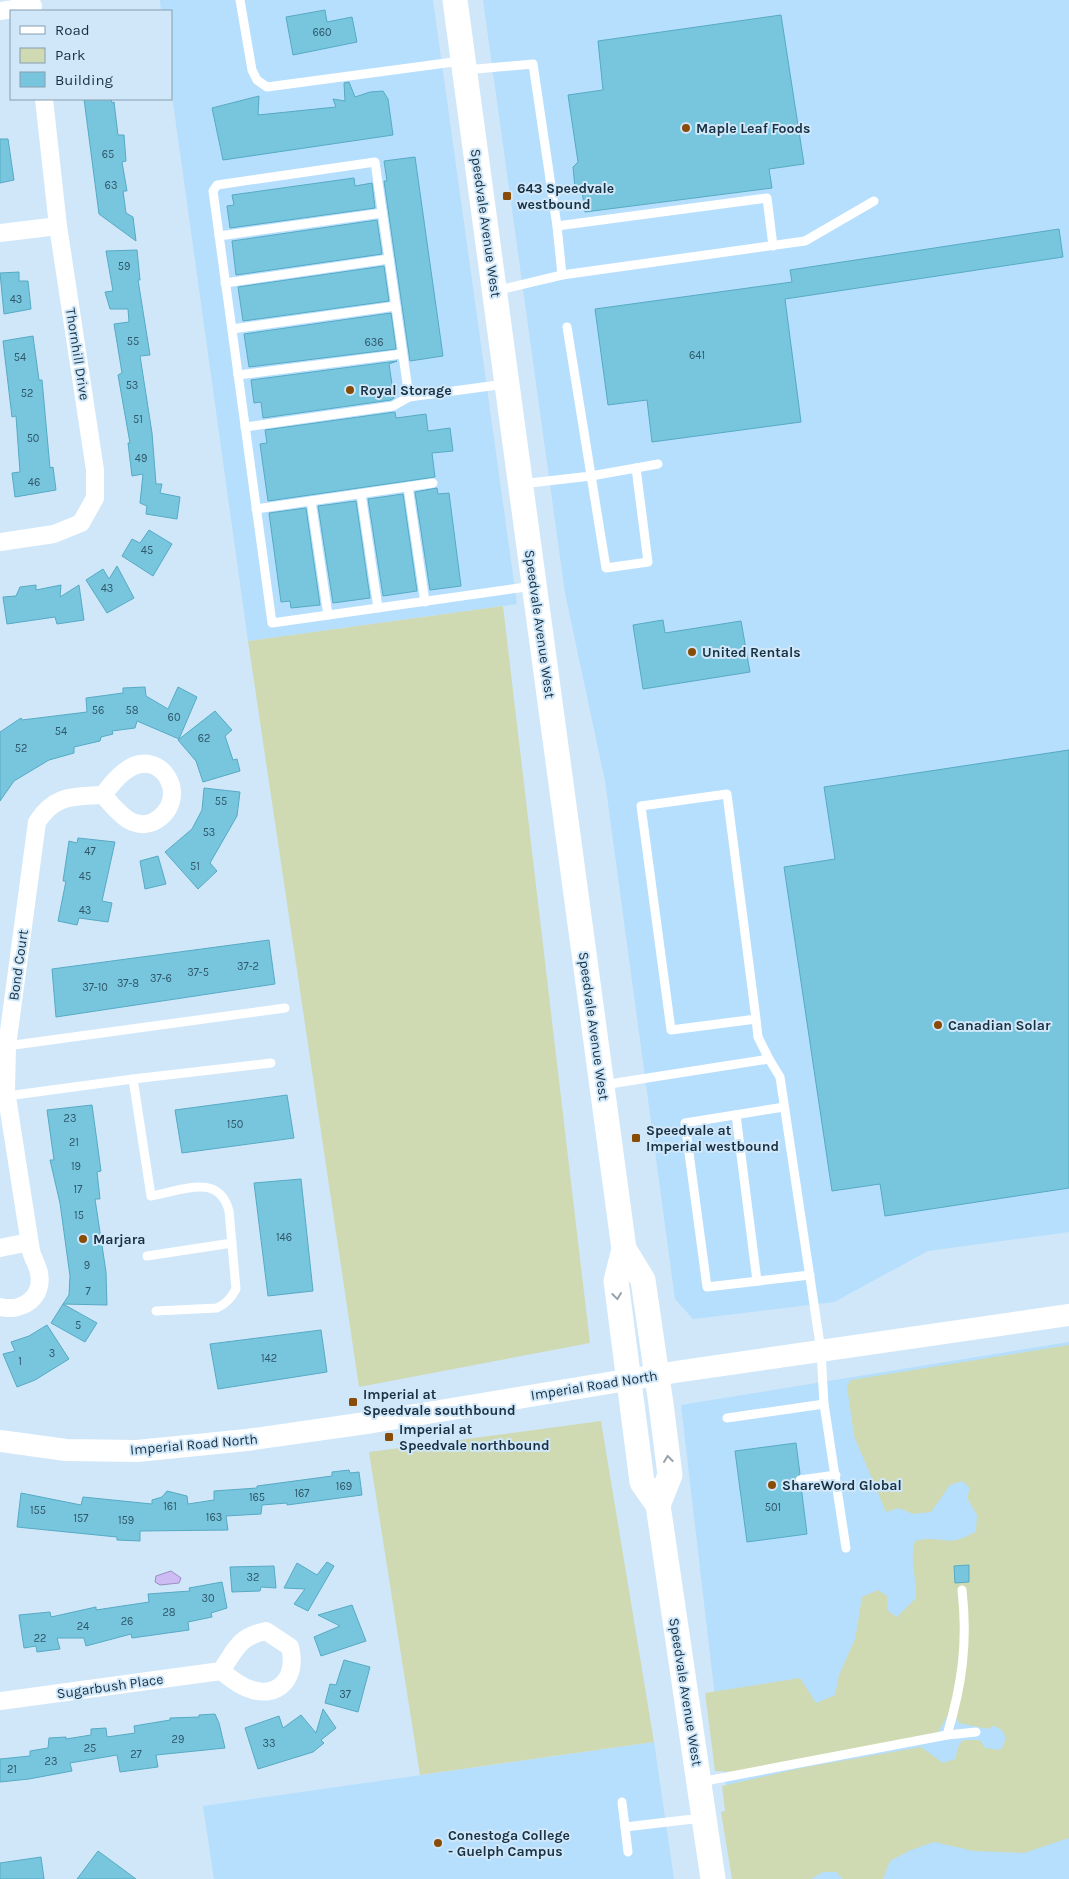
<svg xmlns="http://www.w3.org/2000/svg" width="1069" height="1879" viewBox="0 0 1069 1879" font-family="Karla,sans-serif">
<rect width="100%" height="100%" fill="#cfe7f9"/>
<g fill="#b6defd">
<path d="M160,0H433L517,604L248,641L171,88V11H161Z"/>
<path d="M483,0H1069V1232L928,1251L834,1302L693,1319L675,1299L605,781L565,593Z"/>
<path d="M1069,1342V1879H740L723,1766L681,1405Z"/>
<path d="M654,1742L674,1879H214L203,1806Z"/>
</g>
<g fill="#cfdab3">
<path d="M503,606L590,1343L359,1387L248,641Z"/>
<path d="M1069,1345V1838L1024,1853L974,1851L934,1842L911,1850L890,1861L883,1879H843L836,1872H823L811,1879H732L721,1812L725,1811L722,1786L801,1768L921,1747L943,1763L955,1759L959,1745L963,1740H980L985,1748L1000,1750C1008,1741 1007,1729 993,1726L988,1729L959,1723L951,1709L939,1731L932,1735L733,1772L715,1771L705,1693L800,1678L816,1703L835,1695L839,1675L855,1639L862,1597L878,1590L887,1596L888,1611L897,1617L916,1598C917,1576 909,1562 915,1541C944,1534 946,1550 976,1531L977,1515L967,1498L970,1488L962,1481L950,1485L931,1512L913,1514L899,1508L886,1512L854,1436L847,1386L851,1380Z"/>
<path d="M601,1421L654,1742L420,1775L369,1452Z"/>
</g>
<path fill="#cebaf4" stroke="#9791bf" d="M171,1571L181,1578L179,1583L160,1585L155,1582L156,1576Z"/>
<g fill="#78c6de" stroke="#56aac4">
<path d="M325,10L327,22L352,17L357,42L293,55L286,17Z"/>
<path d="M781,15L804,164L769,169L772,188L585,212L582,191L575,188L573,167L578,162L568,95L603,90L598,41Z"/>
<path d="M349,82L355,97L370,92L383,91L388,99L393,135L223,160L212,108L259,96L258,115L336,107L333,99L345,101L344,83Z"/>
<path d="M84,99H111L112,103L114,102L118,135H124L126,161L122,162L127,191H123L126,213L133,217L136,241L99,214Z"/>
<path d="M0,139H8L14,180L0,183Z"/>
<path d="M415,157L443,356L410,361L384,181H387L384,161Z"/>
<path d="M354,178L355,186L372,183L375,208L230,228L227,206L234,205L232,195Z"/>
<path d="M377,220L382,254L236,275L232,241Z"/>
<path d="M1059,229L1063,257L785,299L801,422L652,442L647,400L608,405L595,309L792,282L790,270Z"/>
<path d="M137,250L140,280H138L150,355L140,356L152,433L156,484H162L160,493L180,497L177,519L146,514L147,506L140,503L143,474L132,476L128,443H130L118,375L122,373L114,324L129,322L128,309H110L105,292L113,291L106,251Z"/>
<path d="M384,266L389,301L243,321L238,287Z"/>
<path d="M19,272V281H28L31,309L4,314L0,273Z"/>
<path d="M391,313L396,349L249,367L244,334Z"/>
<path d="M33,336L39,380H42L50,468L53,467L56,490L15,497L12,473L20,472L16,416L12,417L3,341Z"/>
<path d="M397,361L389,364L394,398L391,400L263,418L261,402L254,403L251,380Z"/>
<path d="M395,412L396,418L426,414L428,431L450,428L453,451L432,453L435,477L268,501L260,444L267,443L265,430Z"/>
<path d="M437,488L438,494L449,493L461,586L430,590L415,492Z"/>
<path d="M403,494L417,591L383,596L368,499Z"/>
<path d="M356,501L370,598L333,603L318,506Z"/>
<path d="M306,508L320,605L291,608L290,601L281,602L269,513Z"/>
<path d="M149,530L172,544L153,576L122,556L132,539L140,543Z"/>
<path d="M117,566L134,598L107,613L86,580L103,569L109,579Z"/>
<path d="M36,585V590L61,585L60,597L79,585L84,620L57,624L55,617L7,624L3,597L16,596L20,587Z"/>
<path d="M663,620L665,633L741,621L750,672L643,689L633,625Z"/>
<path d="M145,687L146,696L168,709L178,687L197,697L179,739L137,721L135,728L112,731L113,734L101,737L100,741L74,747V753L49,760L14,781L0,801V732L21,718L22,720L87,712L86,698L123,693V688Z"/>
<path d="M215,711L232,730L225,736L233,760L237,759L240,771L203,782L196,761L178,740Z"/>
<path d="M1069,750V1188L885,1216L880,1184L832,1191L784,867L835,859L824,787Z"/>
<path d="M204,788L240,792L237,816L210,863L217,871L198,889L165,852L192,829L202,810Z"/>
<path d="M78,838L115,842L102,901L112,903L108,922L79,918L77,925L58,921L66,881H63L69,841L77,843Z"/>
<path d="M158,856L166,884L145,889L140,861Z"/>
<path d="M269,940L275,984L56,1017L52,969Z"/>
<path d="M287,1095L294,1138L182,1153L175,1110Z"/>
<path d="M92,1105L101,1171L97,1172L100,1199H95L106,1272L107,1305L63,1304L69,1295L70,1276L60,1203L50,1160H54L47,1110Z"/>
<path d="M301,1179L313,1291L268,1296L254,1183Z"/>
<path d="M63,1304L97,1323L85,1342L51,1323Z"/>
<path d="M47,1325L69,1359L35,1380L17,1387L3,1354L15,1351L11,1342L29,1336Z"/>
<path d="M321,1330L327,1372L218,1389L210,1344Z"/>
<path d="M796,1443L800,1474L794,1480L795,1484L801,1486L807,1534L747,1542L735,1451Z"/>
<path d="M349,1470L350,1473L359,1472L362,1495L287,1505V1503L262,1505L261,1514L226,1516L228,1530L140,1531V1541L117,1540V1537L17,1527L21,1493L81,1505L83,1497L152,1504V1500L162,1497L167,1491L187,1496L188,1504L214,1500V1491L257,1488V1486L332,1476V1472Z"/>
<path d="M327,1562L334,1566L308,1611L294,1604L305,1589L284,1588L297,1563L317,1575Z"/>
<path d="M969,1565V1582L955,1583L954,1566Z"/>
<path d="M274,1566L276,1588L261,1587L260,1591L232,1592L230,1567Z"/>
<path d="M222,1582L227,1608L211,1613L212,1617L188,1622L189,1630L132,1638L131,1634L86,1646L84,1638H57L60,1649L37,1652L36,1646L24,1648L19,1615L50,1612L51,1617L96,1607V1610L149,1602L148,1594L190,1591L189,1588Z"/>
<path d="M352,1605L366,1641L321,1656L314,1637L340,1626L318,1615Z"/>
<path d="M344,1660L370,1667L358,1712L325,1703L330,1684L336,1685Z"/>
<path d="M323,1709L336,1728L321,1740L324,1743L313,1752L258,1769L245,1728L279,1716L283,1728L301,1715L316,1733Z"/>
<path d="M215,1714L219,1723L225,1748L156,1755L158,1767L120,1772L117,1755L70,1763L72,1771L29,1779L0,1782V1759L30,1756V1751L48,1748L49,1738L66,1737V1739L91,1735V1729L106,1728L107,1737L135,1733L134,1726L170,1720V1718L199,1717V1715Z"/>
<path d="M98,1851L113,1862L136,1879H77Z"/>
<path d="M41,1857L44,1879H0V1863Z"/>
</g>
<g fill="none" stroke-linecap="round" stroke-linejoin="round">
<g stroke="#fff" stroke-width="9">
<path d="M240,0L252,70L257,80L267,87L461,61"/>
<path d="M465,70L533,64L557,226"/>
<path d="M219,236L382,213"/>
<path d="M562,275L557,226L767,198L773,246"/>
<path d="M225,283L389,259"/>
<path d="M495,291L562,275L805,241L874,201"/>
<path d="M232,329L396,306"/>
<path d="M238,375L402,354"/>
<path d="M409,397L375,162L217,185L213,191L272,623L533,586"/>
<path d="M245,427L393,406L409,397L505,384"/>
<path d="M636,468L658,464"/>
<path d="M521,484L591,476L636,468L648,562L606,568L567,327"/>
<path d="M408,487L425,602"/>
<path d="M361,494L378,608"/>
<path d="M311,501L328,615"/>
<path d="M256,509L433,483"/>
<path d="M756,1019L671,1030L641,806L727,794L756,1019L758,1037L769,1059"/>
<path d="M7,1046L285,1008"/>
<path d="M133,1079L151,1196C181,1191 219,1172 229,1211L236,1289C231,1298 227,1303 217,1308L156,1311"/>
<path d="M603,1085L769,1059L780,1077L821,1351L824,1404L846,1548"/>
<path d="M7,1096L133,1079L271,1063"/>
<path d="M784,1107L685,1123L707,1287L810,1275"/>
<path d="M736,1115L757,1281"/>
<path d="M147,1256L232,1243"/>
<path d="M727,1418L824,1404"/>
<path d="M800,1480L836,1475"/>
<path d="M947,1735C962,1685 968,1643 962,1590"/>
<path d="M700,1782L947,1735L976,1732"/>
<path d="M622,1802L628,1852"/>
<path d="M625,1827L702,1818"/>
</g>
<g stroke="#fff" stroke-width="18">
<path d="M0,11L33,6"/>
<path d="M0,233L58,226"/>
<path d="M0,542L54,534L81,523L95,498V470L58,226L44,99"/>
<path d="M0,1248L29,1242"/>
<path d="M0,1307C22,1312 44,1298 39,1273C38,1266 33,1259 31,1251L6,1091L7,1046L37,822C55,794 73,797 103,795C109,787 116,778 124,772C161,742 194,801 153,822C145,826 134,824 127,819C118,813 110,803 103,795"/>
<path d="M0,1701L221,1671C229,1677 238,1685 247,1688C278,1701 298,1677 290,1647L266,1631C238,1637 236,1649 221,1671"/>
</g>
<path stroke="#fff" stroke-width="22" d="M0,1441L66,1450L137,1451L247,1440L373,1422L675,1372L1069,1315"/>
<g stroke="#fff" stroke-width="25">
<path d="M455,0L624,1249L616,1281L642,1482L658,1505L713,1879"/>
<path d="M624,1249L643,1280L661,1404L670,1475L658,1505"/>
</g>
</g>
<defs><path id="oneway-chevron" d="M-2-3.5L2.5 0L-2 3.5" fill="none" stroke-width="1.6" stroke-linecap="round" stroke-linejoin="round" transform="scale(1.25)"/></defs>
<g stroke="#97a2aa">
<use href="#oneway-chevron" transform="translate(617 1296) rotate(83)"/>
<use href="#oneway-chevron" transform="translate(668 1459) rotate(-97)"/>
</g>
<g fill="#884c07" stroke="#cfe7f9" stroke-width="2">
<circle cx="686" cy="128" r="5"/>
<rect x="502" y="191" width="10" height="10" rx="2.5"/>
<circle cx="350" cy="390" r="5"/>
<circle cx="692" cy="652" r="5"/>
<circle cx="938" cy="1025" r="5"/>
<rect x="631" y="1133" width="10" height="10" rx="2.5"/>
<circle cx="83" cy="1239" r="5"/>
<rect x="348" y="1397" width="10" height="10" rx="2.5"/>
<rect x="384" y="1432" width="10" height="10" rx="2.5"/>
<circle cx="772" cy="1485" r="5"/>
<circle cx="438" cy="1843" r="5"/>
</g>
<g text-anchor="middle" stroke-width="4" stroke-linejoin="round" paint-order="stroke">
<g font-size="11" fill="#305669">
<text x="322" y="36">660</text>
<text x="108" y="158">65</text>
<text x="111" y="189">63</text>
<text x="124" y="270">59</text>
<text x="16" y="303">43</text>
<text x="133" y="345">55</text>
<text x="374" y="346">636</text>
<text x="697" y="359">641</text>
<text x="20" y="361">54</text>
<text x="132" y="389">53</text>
<text x="27" y="397">52</text>
<text x="138" y="423">51</text>
<text x="33" y="442">50</text>
<text x="141" y="462">49</text>
<text x="34" y="486">46</text>
<text x="147" y="554">45</text>
<text x="107" y="592">43</text>
<text x="98" y="714">56</text>
<text x="132" y="714">58</text>
<text x="174" y="721">60</text>
<text x="61" y="735">54</text>
<text x="204" y="742">62</text>
<text x="21" y="752">52</text>
<text x="221" y="805">55</text>
<text x="209" y="836">53</text>
<text x="90" y="855">47</text>
<text x="195" y="870">51</text>
<text x="85" y="880">45</text>
<text x="85" y="914">43</text>
<text x="248" y="970">37-2</text>
<text x="198" y="976">37-5</text>
<text x="161" y="982">37-6</text>
<text x="128" y="987">37-8</text>
<text x="95" y="991">37-10</text>
<text x="70" y="1122">23</text>
<text x="235" y="1128">150</text>
<text x="74" y="1146">21</text>
<text x="76" y="1170">19</text>
<text x="78" y="1193">17</text>
<text x="79" y="1219">15</text>
<text x="284" y="1241">146</text>
<text x="87" y="1269">9</text>
<text x="88" y="1295">7</text>
<text x="78" y="1329">5</text>
<text x="52" y="1357">3</text>
<text x="269" y="1362">142</text>
<text x="20" y="1365">1</text>
<text x="344" y="1490">169</text>
<text x="302" y="1497">167</text>
<text x="257" y="1501">165</text>
<text x="170" y="1510">161</text>
<text x="773" y="1511">501</text>
<text x="38" y="1514">155</text>
<text x="214" y="1521">163</text>
<text x="81" y="1522">157</text>
<text x="126" y="1524">159</text>
<text x="253" y="1581">32</text>
<text x="208" y="1602">30</text>
<text x="169" y="1616">28</text>
<text x="127" y="1625">26</text>
<text x="83" y="1630">24</text>
<text x="40" y="1642">22</text>
<text x="345" y="1698">37</text>
<text x="178" y="1743">29</text>
<text x="269" y="1747">33</text>
<text x="90" y="1752">25</text>
<text x="136" y="1758">27</text>
<text x="51" y="1765">23</text>
<text x="12" y="1773">21</text>
</g>
<g font-size="14" font-weight="bold" fill="#183142" stroke="#cfe7f9" text-anchor="start">
<text x="696" y="133">Maple Leaf Foods</text>
<text x="517" y="193">643 Speedvale<tspan x="517" dy="16">westbound</tspan></text>
<text x="360" y="395">Royal Storage</text>
<text x="702" y="657">United Rentals</text>
<text x="948" y="1030">Canadian Solar</text>
<text x="646" y="1135">Speedvale at<tspan x="646" dy="16">Imperial westbound</tspan></text>
<text x="93" y="1244">Marjara</text>
<text x="363" y="1399">Imperial at<tspan x="363" dy="16">Speedvale southbound</tspan></text>
<text x="399" y="1434">Imperial at<tspan x="399" dy="16">Speedvale northbound</tspan></text>
<text x="782" y="1490">ShareWord Global</text>
<text x="448" y="1840">Conestoga College<tspan x="448" dy="16">- Guelph Campus</tspan></text>
</g>
<g font-size="14" fill="#183142" stroke="#cfe7f9">
<text transform="translate(486 223) rotate(82)" y="5">Speedvale Avenue West</text>
<text transform="translate(78 354) rotate(81)" y="5">Thornhill Drive</text>
<text transform="translate(540 624) rotate(82)" y="5">Speedvale Avenue West</text>
<text transform="translate(18 965) rotate(-82)" y="5">Bond Court</text>
<text transform="translate(594 1026) rotate(82)" y="5">Speedvale Avenue West</text>
<text transform="translate(594 1385) rotate(-9)" y="5">Imperial Road North</text>
<text transform="translate(194 1444) rotate(-5)" y="5">Imperial Road North</text>
<text transform="translate(110 1686) rotate(-8)" y="5">Sugarbush Place</text>
<text transform="translate(686 1692) rotate(81)" y="5">Speedvale Avenue West</text>
</g>
</g>
<rect x="10" y="10" width="162" height="90" fill="#cfe7f9" stroke="#869eb0"/>
<rect x="20" y="26" width="25" height="8" fill="#ffffff" stroke="#869eb0"/>
<text x="55" y="35" font-size="15" fill="#183142">Road</text>
<rect x="20" y="48" width="25" height="15" fill="#cfdab3" stroke="#869eb0"/>
<text x="55" y="60" font-size="15" fill="#183142">Park</text>
<rect x="20" y="72" width="25" height="15" fill="#78c6de" stroke="#869eb0"/>
<text x="55" y="85" font-size="15" fill="#183142">Building</text>
</svg>
